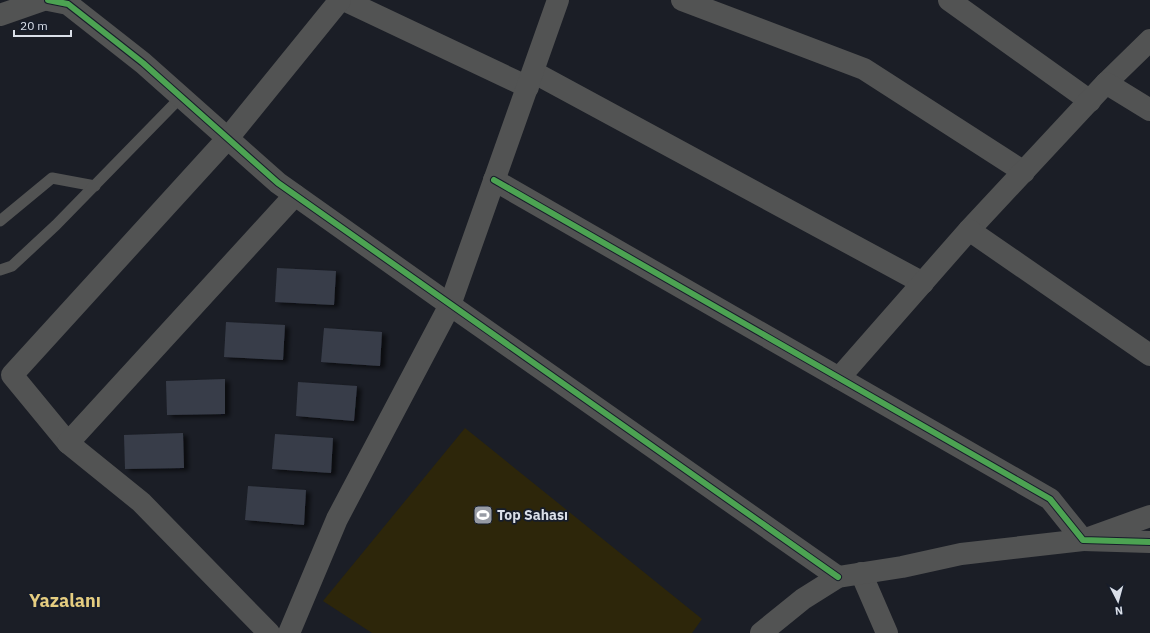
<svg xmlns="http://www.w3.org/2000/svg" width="1150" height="633" viewBox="0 0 1150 633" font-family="'IBM Plex Sans',sans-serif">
<defs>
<filter id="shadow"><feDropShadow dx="4.5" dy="2.5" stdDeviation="2" flood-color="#0009"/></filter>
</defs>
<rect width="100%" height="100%" fill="#1b1e26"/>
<path fill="#2d260a" d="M465,428L702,619L692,633H372L323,601Z"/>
<g fill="#383d49" filter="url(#shadow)">
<path d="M277,268L336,271L334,305L275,302Z"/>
<path d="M226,322L285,325L283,360L224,357Z"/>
<path d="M324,328L382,332L380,366L321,362Z"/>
<path d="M225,379V414L167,415L166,381Z"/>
<path d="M298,382L357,386L354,421L296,416Z"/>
<path d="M183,433L184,468L125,469L124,435Z"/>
<path d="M275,434L333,438L331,473L272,469Z"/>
<path d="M248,486L306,490L304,525L245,520Z"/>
</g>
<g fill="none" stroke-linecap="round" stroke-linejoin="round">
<g stroke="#525353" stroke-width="11">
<path d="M0,221L52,178L95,186"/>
<path d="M0,270L12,266L56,225L181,97"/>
</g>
<g stroke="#525353" stroke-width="22">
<path d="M48,0L68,4L143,63L278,183L450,305"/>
<path d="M344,0L528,87"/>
<path d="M682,0L864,69L1024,172"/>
<path d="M949,0L1090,101"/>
<path d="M0,15L43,0"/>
<path d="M533,72L923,283"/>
<path d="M1106,83L1150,40"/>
<path d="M494,180L1050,499L1083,540L1150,542"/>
<path d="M969,230L1106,83L1150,110"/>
<path d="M839,378L969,230L1150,355"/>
<path d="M68,443L12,375L228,138L340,0"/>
<path d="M861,573L887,633"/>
<path d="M269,633L141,502L68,443L295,195"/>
</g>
<g stroke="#525353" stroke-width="22">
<path d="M450,305L838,577"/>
<path d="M289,633L337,519L450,305L558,0"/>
<path d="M761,633L803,599L838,577L902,567L961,554L1083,540L1150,516"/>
</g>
<defs>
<g id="cycleway">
<path d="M48,0L68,4L143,63L278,183L838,577"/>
<path d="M494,180L1050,499L1083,540L1150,542"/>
</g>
</defs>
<use href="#cycleway" stroke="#171d2a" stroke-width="8"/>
<use href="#cycleway" stroke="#4ca352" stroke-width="6"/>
</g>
<defs>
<symbol id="stadium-square" viewBox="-11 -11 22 22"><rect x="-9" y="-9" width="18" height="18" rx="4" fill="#979ba4" stroke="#171d2a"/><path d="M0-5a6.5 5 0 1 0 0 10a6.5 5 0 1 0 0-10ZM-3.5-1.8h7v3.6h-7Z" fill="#fff"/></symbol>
</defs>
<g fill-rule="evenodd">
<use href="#stadium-square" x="472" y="504" width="22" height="22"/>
</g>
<g text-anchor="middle" stroke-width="3.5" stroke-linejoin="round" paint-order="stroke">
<g font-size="14" font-weight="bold" fill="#dadfe8" stroke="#171d2a" text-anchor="start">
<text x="497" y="520">Top Sahası</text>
</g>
<g font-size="18" font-weight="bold" fill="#e5cd80" stroke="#171d2a">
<text x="65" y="607">Yazalanı</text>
</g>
</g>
<g transform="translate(1118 601) rotate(174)" stroke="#171d2a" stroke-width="3" paint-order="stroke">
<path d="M0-3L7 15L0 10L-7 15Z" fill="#dadfe8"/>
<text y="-6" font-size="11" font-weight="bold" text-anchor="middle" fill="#dadfe8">N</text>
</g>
<path d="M14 30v6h57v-6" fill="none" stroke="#dadfe8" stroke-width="2"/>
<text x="20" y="30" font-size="12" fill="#dadfe8" stroke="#171d2a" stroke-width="3" paint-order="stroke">20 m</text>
</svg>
